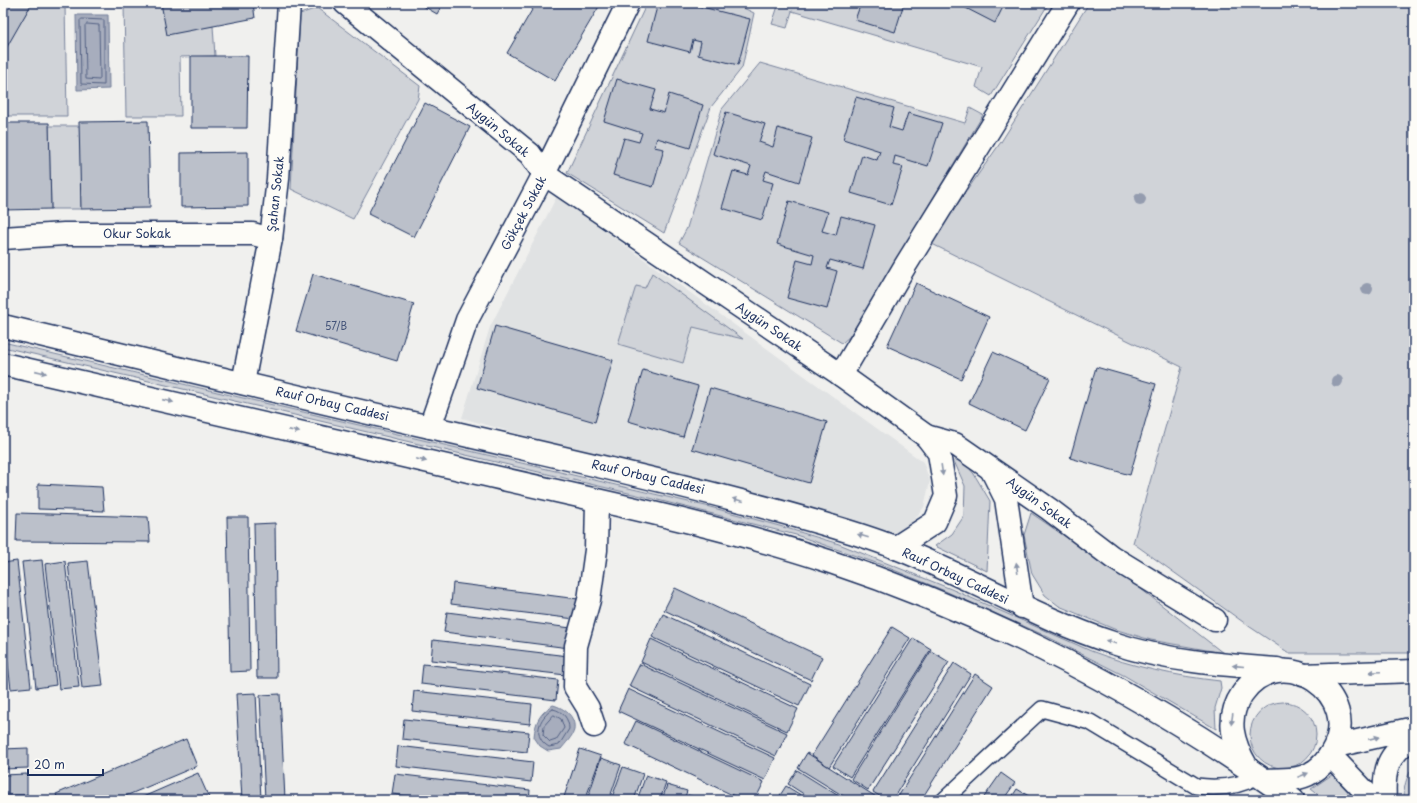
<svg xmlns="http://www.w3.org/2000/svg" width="1417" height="803" viewBox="0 0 1417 803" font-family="'Playpen Sans',sans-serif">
<rect width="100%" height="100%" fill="#f0f0ee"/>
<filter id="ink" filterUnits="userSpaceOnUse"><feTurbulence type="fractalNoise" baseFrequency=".025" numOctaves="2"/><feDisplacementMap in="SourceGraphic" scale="8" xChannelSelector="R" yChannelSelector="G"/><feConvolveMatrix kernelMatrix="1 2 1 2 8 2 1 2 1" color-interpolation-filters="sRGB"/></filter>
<g filter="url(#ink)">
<path fill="#e0e2e3" d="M557,196L923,462L930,481L924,507L915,519L898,533L878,535L462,418L490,327Z"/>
<g fill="#d0d3d8" stroke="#76819b">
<path d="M32,3H161L213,26L215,56L180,57L181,116H126L124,4L65,5L67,116H3V52Z"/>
<path d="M647,3H733L754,13L742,68L711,107L664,233L567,173Z"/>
<path d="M779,3H1049L991,96L976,87L982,67L792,11L787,28L772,24Z"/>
<path d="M1089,3H1414V653H1289L1250,627L1133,543L1182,367L930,243L1001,142Z"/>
<path d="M317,8L420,86L418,99L353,219L291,189L300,14Z"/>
<path d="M760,63L965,123L970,108L983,115L850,336L842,343L679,243L687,228L722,109Z"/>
<path d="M49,126H80L81,209H51Z"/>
<path d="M652,273L743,339L693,327L683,363L618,344L636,286L645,288Z"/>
<path d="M3,342L710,507L783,527L839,544L951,589L1091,651C1133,667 1175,676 1220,681L1221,688L1215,708L1216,729L1125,676L1048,637L945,591L879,564L796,535L650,498L3,347Z"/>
<path d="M961,458L974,474L990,501L987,571L935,546L952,534L964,516L965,486L954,461Z"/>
<path d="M1031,513L1132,582L1223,653L1151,640L1114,629L1059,606L1045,595L1032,574L1024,535Z"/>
<circle cx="1283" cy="735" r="33"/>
<path d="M1414,766V800H1405C1402,789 1407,775 1414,766Z"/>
<path d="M1339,770L1357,800H1325L1311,789Z"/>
</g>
<g fill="#a7adbd" stroke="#6f7b97">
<path d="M76,15H108L109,89L77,90Z"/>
<path d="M553,705C564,708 576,716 574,730C573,736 565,744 561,749L548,751L540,746L534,737C535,722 540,713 553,705Z"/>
</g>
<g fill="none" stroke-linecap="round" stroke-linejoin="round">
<g stroke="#536184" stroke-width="1">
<path d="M82,19L104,20V85L81,84L80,21Z"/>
<path d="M87,24L99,25L100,78L99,80L86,79L85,26Z"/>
<path d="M553,709C563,711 569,719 569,729L559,745L549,747C532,737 538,718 553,709Z"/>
<path d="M554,715L561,719L564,728L556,740L550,742L543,735L544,726Z"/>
</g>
</g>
<g fill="#bbc0ca" stroke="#1b2f5e">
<path d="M3,3H32L4,52H3Z"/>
<path d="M161,3H253L255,18L167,35Z"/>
<path d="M418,3H443L437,14Z"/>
<path d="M536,3H601L555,81L507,53Z"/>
<path d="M658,3H686L750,19L738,65L698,55L701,42L693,40L690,52L648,41Z"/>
<path d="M861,3H904L895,32L855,20Z"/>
<path d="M959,3H1005L995,23L958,4Z"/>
<path d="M191,56H248L247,128H191Z"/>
<path d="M617,79L656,90L650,109L664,113L669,94L703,105L690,148L657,138L654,147L664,149L653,187L613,175L624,138L639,142L642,133L604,121Z"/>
<path d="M856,97L894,108L889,127L902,131L908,113L942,123L928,166L895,156L893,165L903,167L891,205L851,193L862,155L877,160L880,151L843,139Z"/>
<path d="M425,103L470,127L414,237L368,214Z"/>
<path d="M726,112L765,124L759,142L773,147L778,128L812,138L799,182L766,171L763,180L773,183L762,220L722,208L733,171L748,175L751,166L713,154Z"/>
<path d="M148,121L150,208L81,209L79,122Z"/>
<path d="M3,123H49L51,209L3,210Z"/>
<path d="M248,152V206L181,207V153Z"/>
<path d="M789,201L828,212L822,231L836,235L841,216L875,225L863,269L830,260L827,268L837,271L827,309L787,298L797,260L812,264L814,255L777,244Z"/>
<path d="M313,274L414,304L397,361L296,331Z"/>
<path d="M916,283L989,317L961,379L887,346Z"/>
<path d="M495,326L613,360L595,422L477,388Z"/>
<path d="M993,352L1050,378L1025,430L969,403Z"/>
<path d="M1096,367L1156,384L1130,475L1070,458Z"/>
<path d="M643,370L698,386L683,437L628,421Z"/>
<path d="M710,388L827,422L809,483L692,449Z"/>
<path d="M38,484L102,487L104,511L38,509Z"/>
<path d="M17,513L148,517L150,542L16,541Z"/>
<path d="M227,517H248L250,671L230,672Z"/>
<path d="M275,523L277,678H257L254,524Z"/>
<path d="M42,560L56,685L36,688L22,562Z"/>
<path d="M17,561L31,687L11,689L3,622V563Z"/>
<path d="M65,561L79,687L59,689L45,564Z"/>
<path d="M88,561L103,686L82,688L68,563Z"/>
<path d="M453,583L578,599L575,619L451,604Z"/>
<path d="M675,588L822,657L811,680L664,610Z"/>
<path d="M447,612L571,628L569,648L444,632Z"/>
<path d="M663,614L810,684L799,706L652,637Z"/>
<path d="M892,627L910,638L829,767L812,755Z"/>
<path d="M913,638L931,649L850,777L833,766Z"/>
<path d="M651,639L798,709L787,731L641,662Z"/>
<path d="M433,640L568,656L566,675L431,660Z"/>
<path d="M931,651L949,662L868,790L851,779Z"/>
<path d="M3,658L7,689L3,690Z"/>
<path d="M954,663L971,674L892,800H886L873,792Z"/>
<path d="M423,664L558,680L556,700L421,684Z"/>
<path d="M640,664L787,733L776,756L629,686Z"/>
<path d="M975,674L993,686L921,800H896Z"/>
<path d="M628,689L775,758L765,780L618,711Z"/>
<path d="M414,691L532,704L530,724L412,711Z"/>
<path d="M256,693L261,800H242L236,694Z"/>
<path d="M280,694L285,800H265L260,695Z"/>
<path d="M404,719L529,732L527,752L402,739Z"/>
<path d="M636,721L764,782L755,800H743L625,744Z"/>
<path d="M186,739L197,766L116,800H58L56,794Z"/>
<path d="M398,746L533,762L531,782L396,766Z"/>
<path d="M28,748V768L3,769V749Z"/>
<path d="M580,749L601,756L585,800H563Z"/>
<path d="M807,753L881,800H850L798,768Z"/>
<path d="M601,758L621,765L609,800H587Z"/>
<path d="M623,767L643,774L634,800H611Z"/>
<path d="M797,770L845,800H813L788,784Z"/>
<path d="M198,773L210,800H136Z"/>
<path d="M1001,773L1015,783L1003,800H982Z"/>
<path d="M27,774V795H3V775Z"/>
<path d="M395,774L530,790L529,800H440L392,794Z"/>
<path d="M646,775L666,782L660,800H637Z"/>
<path d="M667,785L687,791L684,800H662Z"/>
<path d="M786,786L809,800H777Z"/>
<path d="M1017,789L1032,798L1030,800H1010Z"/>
<path d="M688,795L704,800H686Z"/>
</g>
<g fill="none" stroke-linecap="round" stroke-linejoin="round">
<defs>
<path id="service" d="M944,800L1042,709L1090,722L1196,786C1218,789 1239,787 1258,776"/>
<g id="minor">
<path d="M345,3L530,154L544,174L841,375L926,436L955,444L1049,509L1112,557L1215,620"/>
<path d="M3,238L64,234H253L271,239"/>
<path d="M841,375L905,266L1068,3"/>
<path d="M243,383L271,239L278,179L289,3"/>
<path d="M430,427L467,320L544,174L628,3"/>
<path d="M992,471L1006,499L1022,607"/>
<path d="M895,548L935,522L946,496L939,453L926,436"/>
<path d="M594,726L588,708L575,687L576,646L589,600L596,550L597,501"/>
</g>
<g id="primary">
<path d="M3,326C145,360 288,395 430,427C562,458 694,486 824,524C848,531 871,538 894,547C968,576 1037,618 1113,643C1166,661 1222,665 1277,669"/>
<path d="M3,364C156,399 308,434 460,469C583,498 709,522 828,561C994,616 1152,699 1293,800"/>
<path d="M1303,675L1414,671"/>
<path d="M1336,746L1414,728"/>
<path d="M1330,755L1373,800"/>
<path d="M1247,767C1233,743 1225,719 1242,694C1280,637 1367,695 1331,753C1324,765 1312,775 1298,778C1288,780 1276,779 1265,780"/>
<path d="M1385,800C1383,769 1387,755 1414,737"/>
</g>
</defs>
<use href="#service" stroke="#1b2f5e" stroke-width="18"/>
<use href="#minor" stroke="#1b2f5e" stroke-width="25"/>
<use href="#primary" stroke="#1b2f5e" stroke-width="25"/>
<use href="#service" stroke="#fdfcf7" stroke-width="15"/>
<use href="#minor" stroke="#fdfcf7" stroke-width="22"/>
<use href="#primary" stroke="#fdfcf7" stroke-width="22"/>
</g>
<g fill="#949caf">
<circle cx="1140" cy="199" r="6"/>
<circle cx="1367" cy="289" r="6"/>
<circle cx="1337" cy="381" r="6"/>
</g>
<defs><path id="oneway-solid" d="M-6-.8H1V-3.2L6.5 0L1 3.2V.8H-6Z"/></defs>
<g fill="#8c96aa">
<use href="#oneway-solid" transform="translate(41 372) rotate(13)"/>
<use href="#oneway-solid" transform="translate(168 401) rotate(13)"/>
<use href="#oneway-solid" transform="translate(294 431) rotate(13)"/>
<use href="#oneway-solid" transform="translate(421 460) rotate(13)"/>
<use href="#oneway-solid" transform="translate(942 470) rotate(82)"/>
<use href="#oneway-solid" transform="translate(738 500) rotate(-165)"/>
<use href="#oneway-solid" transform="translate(863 536) rotate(-162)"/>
<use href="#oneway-solid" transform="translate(1017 568) rotate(-98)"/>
<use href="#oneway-solid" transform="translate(1111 642) rotate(-161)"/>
<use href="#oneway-solid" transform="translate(1238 666) rotate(-175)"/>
<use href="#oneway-solid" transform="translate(1375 672) rotate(178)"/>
<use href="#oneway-solid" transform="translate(1232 719) rotate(98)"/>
<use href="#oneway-solid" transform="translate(1374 738) rotate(-13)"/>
<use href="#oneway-solid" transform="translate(1303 775) rotate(-21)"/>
</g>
</g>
<g text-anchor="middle" stroke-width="3" stroke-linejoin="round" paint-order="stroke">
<g font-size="10" fill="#435379">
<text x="336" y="330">57/B</text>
</g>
<g font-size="12" fill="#1b2f5e" stroke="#fdfcf7">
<text transform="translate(498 130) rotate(40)" y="4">Aygün Sokak</text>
<text transform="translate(276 194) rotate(-84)" y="4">Şahan Sokak</text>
<text transform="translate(524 213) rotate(-62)" y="4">Gökçek Sokak</text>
<text x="137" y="238">Okur Sokak</text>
<text transform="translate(769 327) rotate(34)" y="4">Aygün Sokak</text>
<text transform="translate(332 404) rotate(13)" y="4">Rauf Orbay Caddesi</text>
<text transform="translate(648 477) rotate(13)" y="4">Rauf Orbay Caddesi</text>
<text transform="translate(1039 503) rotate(36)" y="4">Aygün Sokak</text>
<text transform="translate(955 576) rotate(25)" y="4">Rauf Orbay Caddesi</text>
</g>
</g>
<rect width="1417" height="803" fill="none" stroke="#fdfcf7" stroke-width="16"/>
<rect x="8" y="8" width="1401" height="787" fill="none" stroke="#1b2f5e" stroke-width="1.5" filter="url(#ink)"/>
<path d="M28 769v6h75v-6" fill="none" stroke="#1b2f5e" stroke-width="2"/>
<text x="34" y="769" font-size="12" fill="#1b2f5e" stroke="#fdfcf7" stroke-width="3" paint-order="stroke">20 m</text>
</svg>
